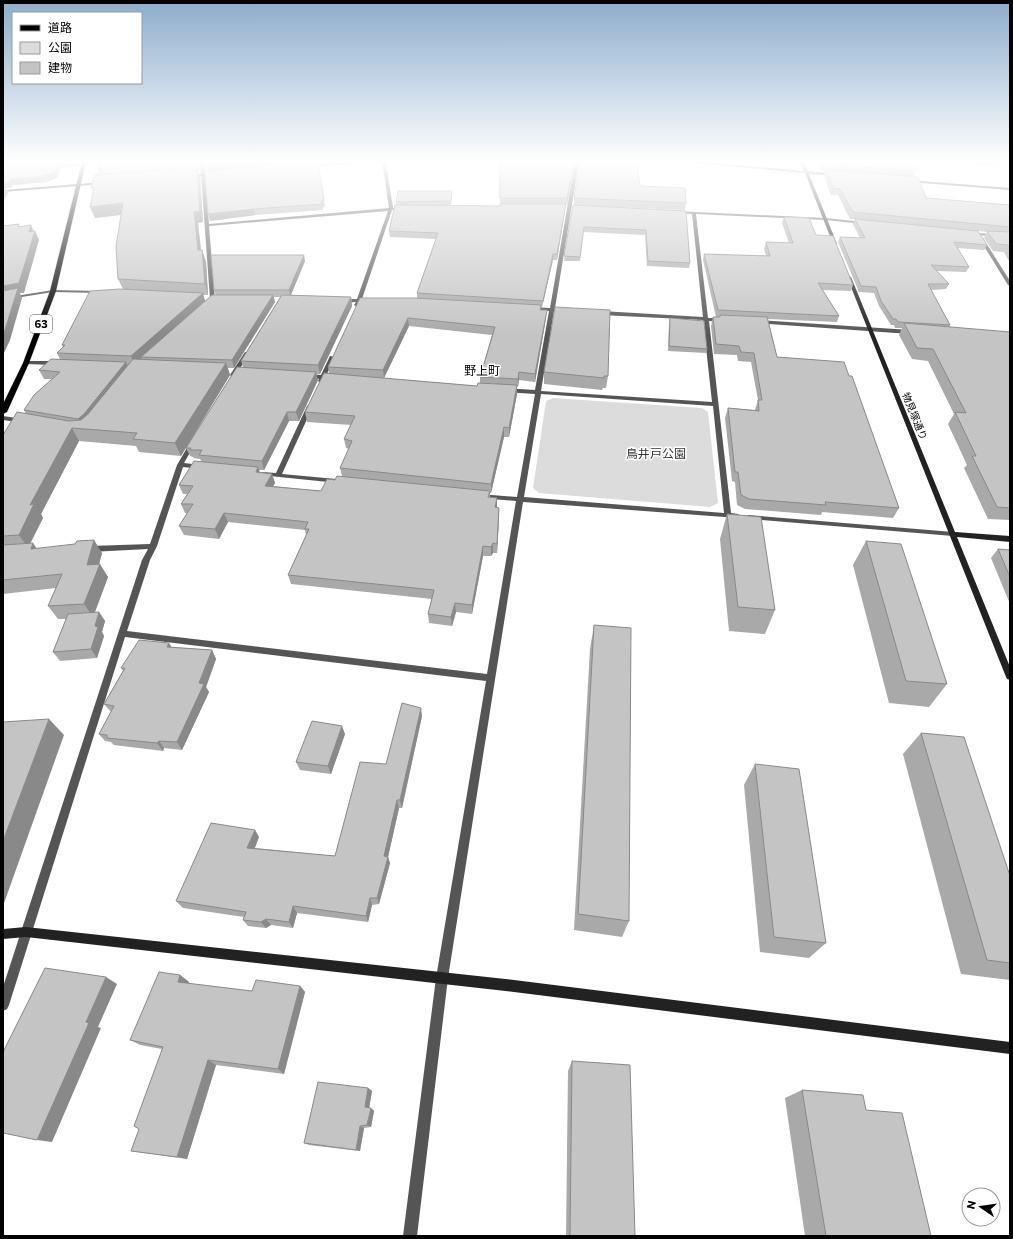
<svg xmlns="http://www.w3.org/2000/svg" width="1013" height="1239" viewBox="0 0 1013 1239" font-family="Commissioner,'Noto Sans JP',sans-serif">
<rect width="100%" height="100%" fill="#fff"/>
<path fill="#dcdcdc" d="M553,398L702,408L708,412L718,503L710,507L539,493L533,488L546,401Z"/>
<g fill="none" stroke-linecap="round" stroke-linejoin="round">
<defs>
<path id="primary" d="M82,162H86L56,291L29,363L7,412L3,414V404L23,363L50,291Z"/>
</defs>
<use href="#primary" stroke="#dbdbdb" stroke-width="1"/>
<g fill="#555" fill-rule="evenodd">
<path d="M200,162H204L209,224L389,208L382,162H386L393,208L404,207L406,208L392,210L362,299H371V301L361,302L359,306L357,307L354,305L356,302L341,303L338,301L341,299H357L388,211L209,226L215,299L211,304H207L206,303L210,299Z"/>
<path d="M575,162H579L555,308L560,310L554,311L541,391L712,402L703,320L601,315L598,313L601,311L703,317L692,214L676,213H675V211L825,218L864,222L866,223L864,224L825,220L696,214L708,318H723L726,320L723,322L709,321L731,513L738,514L740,516L738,518L523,502L448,978L417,1236H403L436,978L486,681L125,637L9,1005L7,1009L3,1011V987L142,560L148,549L90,552L86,549L90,546L150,544L177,465L191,441H195L196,442L184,463L201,465L204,467L201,469L183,467L157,546L150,560L127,631L487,674L516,501L479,498L476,496L479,494L517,497L535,394L506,392L503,390L506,388L535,390L549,311H531L528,309L531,307L550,308ZM541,394L713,406L724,513L524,497Z"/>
<path d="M967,232L1010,236V238L969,234H967Z"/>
<path d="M981,237L983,238L1010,281V286L1008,285L979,238Z"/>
<path d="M53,290L100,291L102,292L100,293L53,292L3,300V298Z"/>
<path d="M758,320L910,330L913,332L910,334L756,323L755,322Z"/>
<path d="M245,352L250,353L235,376H231L230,375Z"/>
<path d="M330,356L335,357L326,376L335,377V379H325L323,382L321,383L318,381L319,379L304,377L303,376L306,374L321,375Z"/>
<path d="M26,361H57L60,363L57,365L24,364L23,363Z"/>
<path d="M310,404L313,406L282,474L336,479L339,481L338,483L260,475L259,474L262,472L276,473L307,406Z"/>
<path d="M3,416L23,419L26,421L23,423L3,420Z"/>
<path d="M748,515L953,532L957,534L953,536L750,519L746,517Z"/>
</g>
<g fill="#222" fill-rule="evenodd">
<path d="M348,162H372L309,167L307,166Z"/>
<path d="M681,162H700L804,171L800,162H804L808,171L837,174L836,176L809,174L837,244L835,245L833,244L805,173Z"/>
<path d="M215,173L216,175L189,177L187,176Z"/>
<path d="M908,180L1010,188V190L909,182Z"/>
<path d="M103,182L102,184L3,192V190Z"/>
<path d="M847,276L851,277L955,532L1010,536V542L957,537L1010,667V680L1007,679L1006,677L847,277Z"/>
<path d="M26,927L514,980L1010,1042V1054L514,992L26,937L3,939V929Z"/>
</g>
<use href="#primary" fill="#000" fill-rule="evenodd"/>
</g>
<g fill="#a9a9a9" fill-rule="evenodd">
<path d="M85,162L199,173H198L200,178L203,222L198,223L201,250H202L206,262L208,295H203L205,301L216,295L214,290L305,261L291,295L351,297L352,306L320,374H316L318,380L299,421H289L264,470H259L260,472L272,474L275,483L273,486L321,491L335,480L342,476L340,468L349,449L346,448L344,439L351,425L307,422L305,412L329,373L328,367L417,298V293L436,239L390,237L389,231L396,205V202L452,191V195L451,205H435L500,206L499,162H575L567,205H566L557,260H553L542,307H541V310L546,318L535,382L519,380L518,387H517V394L509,437H504L491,493H490V497L497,507L499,508V517L497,553H493L491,556H483L472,614L456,612L452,626L429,623L428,614L432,599L291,584L288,575L306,535L305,530L228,522L219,539L184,535L179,526L187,513H185L181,504L187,494H183L179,485L202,462L200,459L194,458L193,457L190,456L186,448L243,367L241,361L280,297H274L275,302L234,368H228L230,375L181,456L139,452L136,446L79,441L41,514L43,518L30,543L36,548L102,553L99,564L108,577L95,612H99L105,621L102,632L104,636L97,658L60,661L53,652L66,619H58L48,606L56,588L3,594V435L26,414L24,410L52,379H44L39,370L60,359L57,353L63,347L62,345L123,289L118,279L121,215L95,218L93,193L91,187L99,175L100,171L98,167L99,164L87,165ZM409,326L492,335L480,377V383L477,386L384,378Z"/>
<path d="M318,162L325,207H323V210L256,215L210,221L208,214L206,171Z"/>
<path d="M818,162H913L916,171L914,177L926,198L1010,205V263L1004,252L993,251L984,238L987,232L978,231L987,245L984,250L957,248L969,267L966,272L937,271L949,284L946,289L931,290L950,325L949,327L1010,332V520L988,519L964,468L967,465L948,424L954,414L928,361L912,359L899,335L902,328H895L894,325H891L879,306L874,293L859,292L838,242L840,237L860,238L853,224L855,219H850L838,195H831L824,177L825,171H821Z"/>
<path d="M939,162H1003L1001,167Z"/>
<path d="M640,186L686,203L685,210L574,205V198Z"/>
<path d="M573,205L686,211L690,263L689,268L647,266L645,235L583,232L580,261H564Z"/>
<path d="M784,217L816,235L853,285L851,291L823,290L839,316L837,322L768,319L777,357L849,376L899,508L893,518L822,512L821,515L745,509L737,505L735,482L732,481L725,418L728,408L755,410L758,400L751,362L738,361L737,355L714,354L711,326L713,317H716L703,260L704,254L766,256L764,249L766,242L789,243L782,223Z"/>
<path d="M670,318L707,349L706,353L668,351L669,322Z"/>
<path d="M544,372L608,376L606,388H603L602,390L544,384Z"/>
<path d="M727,514L775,610L765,634L729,631L720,539Z"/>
<path d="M866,541L947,684L929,707L889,703L853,565Z"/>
<path d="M998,549L1010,550V604L991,558Z"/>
<path d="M594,625L629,921L622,937L574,930L590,649Z"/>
<path d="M172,647L212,650L216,659L206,687L209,692L182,750L164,748L163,751L114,745L111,742L105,741L99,734L111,712L104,704L123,671L121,668Z"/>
<path d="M422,716L402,808H399L388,857L390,863L379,904L372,905L368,922L297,913L293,928L271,925L266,928L248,926L243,920L244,917L183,908L176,901L255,830L259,837L255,848L335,856L386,764Z"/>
<path d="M921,733L1010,876V980L961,974L903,754Z"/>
<path d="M345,734L331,774L300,770L296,762Z"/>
<path d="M755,764L826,943L809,958L760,952L744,785Z"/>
<path d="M180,975L189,982L188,984L252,991L300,986L305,992L284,1074L216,1065L187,1159L131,1151L139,1129L162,1049L140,1045L130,1040Z"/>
<path d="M572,1061L635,1236H566L568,1071Z"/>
<path d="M368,1088L372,1091L369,1108H371L374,1111L371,1127L364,1128L360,1151L309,1145L304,1143Z"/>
<path d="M802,1090L866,1110L931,1236H805L785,1098Z"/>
</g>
<g fill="#898989">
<path d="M58,162H81L79,166L61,168L57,178L47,182L13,185L11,188H6L8,193L3,202V183L10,179Z"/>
<path d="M85,162H102L103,164L87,165Z"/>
<path d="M199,162V173H198L200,178L203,222L198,223L202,262L198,250L194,212L101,181Z"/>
<path d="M256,162H318L325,207L318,163L206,172L205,166Z"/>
<path d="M574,162H575L567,205V198Z"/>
<path d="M98,167H102L100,173Z"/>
<path d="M123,203L127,214L95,218L90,207Z"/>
<path d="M566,204L565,210L557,260V254Z"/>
<path d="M254,209L256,215L210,221L208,214Z"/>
<path d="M31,225L34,233L35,231L39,240L24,293H20L22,298L10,340L3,355V286L29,232Z"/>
<path d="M202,250L206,262L208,295L205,284Z"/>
<path d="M553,254V260L542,307L543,301Z"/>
<path d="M304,255L305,261L290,297L289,290Z"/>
<path d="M203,293L205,301L141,357L142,358L134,364L131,356Z"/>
<path d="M273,295L275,302L234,368L232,360Z"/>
<path d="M351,297L352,306L320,374L318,365Z"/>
<path d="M547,310L546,318L535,382V374Z"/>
<path d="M408,318L409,326L384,378L383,370Z"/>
<path d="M126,362L130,370L83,428L78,419Z"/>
<path d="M226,363L230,375L181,456L175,443Z"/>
<path d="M316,372L318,380L299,421L296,412Z"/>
<path d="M519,372V380L518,387V379Z"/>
<path d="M517,385V394L509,437V428Z"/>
<path d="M287,412L289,421L264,470L262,461Z"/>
<path d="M504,427V437L491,493V484Z"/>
<path d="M72,428L79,441L41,514L43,518L28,548L19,535L30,505Z"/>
<path d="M258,467L261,477L256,472Z"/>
<path d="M272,474L275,483L268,495L265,486Z"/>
<path d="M497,498V507L495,516V507Z"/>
<path d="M499,508V517L497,553V544Z"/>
<path d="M224,513L228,522L219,539L215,529Z"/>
<path d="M94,540L102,553L97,572L100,564L108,577L93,617L84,604L87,565Z"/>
<path d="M33,543L42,556L31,549Z"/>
<path d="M493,543V553L491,556V547Z"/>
<path d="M483,546V556L472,614V605Z"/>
<path d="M455,603L456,612L452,626L451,617Z"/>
<path d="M99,612L105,621L102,632L104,636L97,658L91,649L95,626Z"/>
<path d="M169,643L174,651L167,647Z"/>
<path d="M212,650L216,659L206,687L209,692L182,750L177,742Z"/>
<path d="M421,708L422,716L402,808L400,800Z"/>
<path d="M49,719L64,735L3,906V841Z"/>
<path d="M342,726L345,734L331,774L328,766Z"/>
<path d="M159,741L164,748L163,751L157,743Z"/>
<path d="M397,800L399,808L388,857L390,863L379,904L377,898L384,856Z"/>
<path d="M255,830L259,837L252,854L247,848Z"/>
<path d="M370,898L372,905L368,922L366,916Z"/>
<path d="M293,906L297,913L293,928L289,922Z"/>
<path d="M266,919L271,925L266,928L261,922Z"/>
<path d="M180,975L189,982L186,988L178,982Z"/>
<path d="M106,977L117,984L98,1027L101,1028L52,1142L37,1140L86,1022Z"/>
<path d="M300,986L305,992L284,1074L278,1069Z"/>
<path d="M208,1060L216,1065L187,1159L177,1157Z"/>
<path d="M368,1088L372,1091L369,1109L365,1107Z"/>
<path d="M371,1108L374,1111L371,1127L367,1125Z"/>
<path d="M360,1126L364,1128L360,1151L356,1150Z"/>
</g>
<g fill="#c4c4c4" stroke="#898989">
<path d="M3,162H58L54,172L44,176L10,179L9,182L3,183Z"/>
<path d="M99,162H197L198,167L99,175L102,167H98Z"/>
<path d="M204,162H256L205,166Z"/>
<path d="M310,162H318L324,200H322V204L254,209L208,214L205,171Z"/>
<path d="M499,162H574L567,198H500Z"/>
<path d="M580,162H637L640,186L685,188L686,203L574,198Z"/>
<path d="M823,162H913L916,171L823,164Z"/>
<path d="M197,167L200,211L194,212L198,250H202L205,284L118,279L116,246L123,203L90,207L94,188L91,187L95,175Z"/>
<path d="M826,170L918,177L926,198L1010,205V227L853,212L840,189L833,188Z"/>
<path d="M398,191H452L451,201L396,202Z"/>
<path d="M500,204H566L557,254H553L543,301L417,293L438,233L389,231L395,205L500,206Z"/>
<path d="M573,205L686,211L690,263L648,261L646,230L584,227L580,257L564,256Z"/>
<path d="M784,217L809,218L816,235L833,236L853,285L818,283L839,316L718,310L704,254L770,256L766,242L793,243Z"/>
<path d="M855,219L978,231L987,245L954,242L969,267L931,265L949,284H928L950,325L898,322L896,319H893L881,301L876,287L861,286L840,237L865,238Z"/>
<path d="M19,224L18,227L31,225L29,232L35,231L19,283L3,286V226Z"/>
<path d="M987,231L1010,232V249L1008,245L996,244Z"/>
<path d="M211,255H304L289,290H214Z"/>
<path d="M18,288L5,330L3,334V291Z"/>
<path d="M120,289L203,293L131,356L57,353L65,345H62L90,291Z"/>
<path d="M212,295H273L232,360L141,357Z"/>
<path d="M282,295L351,297L318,365L241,361Z"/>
<path d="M360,298H414L541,305L540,310H547L535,374L519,372L518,379L480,377L495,327L408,318L383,370L328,367Z"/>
<path d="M555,307L610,310L608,376H604V378L544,372Z"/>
<path d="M720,315L767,317L777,357L844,362L849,376H852L899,508L825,502L826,505L749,499L741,495L738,472H735L728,408L759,411L758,400H762L754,353L741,352L739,346L716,344L713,317H720Z"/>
<path d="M670,318L704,321L707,349L669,346Z"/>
<path d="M904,323L1010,332V508L997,507L972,456H976L955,412L966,413L933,349L917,348Z"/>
<path d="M51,359L126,362L84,414L78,419L24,410L34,395L60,372L39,370Z"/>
<path d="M133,359L226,363L175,443L133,439L137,433L72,428L30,505L34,504L19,535L3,536V435L17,412L69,421L81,420L88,414Z"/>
<path d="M237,367L316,372L296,412H287L262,461L199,455L202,450H190L191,448H186Z"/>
<path d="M324,373L477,386L478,383L517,385L509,428L504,427L491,484L340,468L352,441L344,439L355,416L305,412Z"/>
<path d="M194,461L258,467L256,472L272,474L265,486L321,491L327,479L335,480L337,476L490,491L488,497L497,498L495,507L499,508L497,544L493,543L491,547L483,546L472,605L455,603L451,617L428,614L434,590L288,575L309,529H305L308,522L224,513L215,529L179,526L193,504H181L193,486L179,485Z"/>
<path d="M727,514L761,517L775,610L738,607Z"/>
<path d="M94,540L87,565L100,564L84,604L48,606L62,574L3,580V545L33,543L31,549L75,544L77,541Z"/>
<path d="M866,541L901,544L947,684L906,681Z"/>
<path d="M998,549L1010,550V577Z"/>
<path d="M99,612L95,626L98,627L91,649L53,652L68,614Z"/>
<path d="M594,625L631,628L629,921L578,914Z"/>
<path d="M139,640L169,643L167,647L212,650L199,683L204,684L177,742L159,741L157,743L107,738V735L99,734L114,706L104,704L125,668H121Z"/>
<path d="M402,703L421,708L400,800H397L384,856L388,857L377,898H370L366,916L293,906L289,922L266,919L261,922L243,920L246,912L176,901L211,823L255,830L247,848L335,856L360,762L386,764Z"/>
<path d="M49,719L3,841V722Z"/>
<path d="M312,721L342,726L328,766L296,762Z"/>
<path d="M921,733L964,737L1010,876V963L987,960Z"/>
<path d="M755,764L799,769L826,943L774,937Z"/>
<path d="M45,968L106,977L86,1022L89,1023L37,1140L3,1133V1052Z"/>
<path d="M159,972L180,975L178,982L252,991L256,980L300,986L278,1069L208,1060L177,1157L131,1151L139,1129L134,1126L163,1047L130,1040Z"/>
<path d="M572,1061L630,1065L635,1236H570Z"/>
<path d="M318,1082L368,1088L365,1107L371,1108L367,1125L360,1126L356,1150L304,1143Z"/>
<path d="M802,1090L863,1095L866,1110L902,1113L931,1236H826Z"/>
</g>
<linearGradient id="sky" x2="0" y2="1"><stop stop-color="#8cadcc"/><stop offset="0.48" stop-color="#fff"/><stop offset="1" stop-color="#fff" stop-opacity="0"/></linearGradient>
<rect width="1013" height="336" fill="url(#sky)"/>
<g text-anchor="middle" stroke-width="3" stroke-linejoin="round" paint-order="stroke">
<g font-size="10" fill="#000" stroke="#fff">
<text transform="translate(915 416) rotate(68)" y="4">物見塚通り</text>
</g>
<rect fill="#fff" stroke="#4c4c4c" stroke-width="1" x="30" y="315" width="22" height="18" rx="3"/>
<g font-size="11" font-weight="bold" fill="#000">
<text x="41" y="328">63</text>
</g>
<g font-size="12" fill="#000" stroke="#fff">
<text x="482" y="375">野上町</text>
</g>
<g font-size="12" fill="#333" stroke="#fff">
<text x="656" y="458">鳥井戸公園</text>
</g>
</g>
<rect width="1013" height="1239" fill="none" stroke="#000000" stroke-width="8"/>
<rect x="12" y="12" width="130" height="72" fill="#ffffff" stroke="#999999"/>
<rect x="20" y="25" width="20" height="6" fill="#000000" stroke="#999999"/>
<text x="48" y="32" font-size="12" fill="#000000">道路</text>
<rect x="20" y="42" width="20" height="12" fill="#dcdcdc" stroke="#999999"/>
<text x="48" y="52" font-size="12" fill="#000000">公園</text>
<rect x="20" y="62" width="20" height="12" fill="#c4c4c4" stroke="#999999"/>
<text x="48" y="72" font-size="12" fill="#000000">建物</text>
<g transform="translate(981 1207) rotate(283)"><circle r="19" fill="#ffffff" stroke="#999999"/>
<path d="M0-3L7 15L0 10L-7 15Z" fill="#000000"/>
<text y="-6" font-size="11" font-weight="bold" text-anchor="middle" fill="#000000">N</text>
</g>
</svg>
